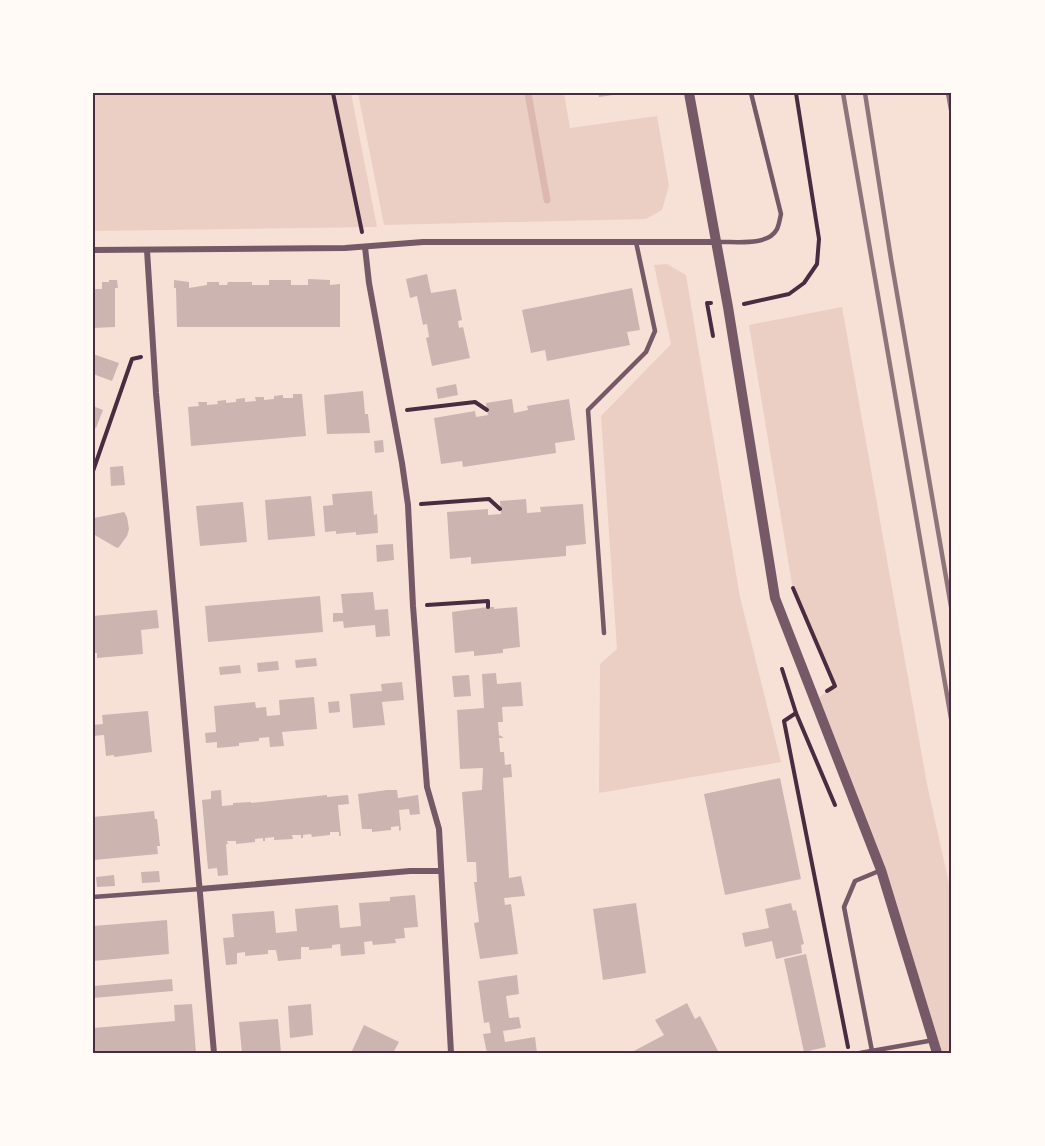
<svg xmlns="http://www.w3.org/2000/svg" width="1045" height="1146" viewBox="0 0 1045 1146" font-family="'Work Sans',sans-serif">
<rect width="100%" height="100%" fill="#f7e1d7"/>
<g fill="#ebcfc5">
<path d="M93,93H351L377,227L93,231Z"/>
<path d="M358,93H564L570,128L657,116L669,186L662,210L646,219L384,225Z"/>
<path d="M667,264L686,275L740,597L781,762L599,793L600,664L617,649L601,416L671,344L654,265Z"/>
<path d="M842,307L927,784L952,897V1053H937L881,870L816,700L835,685L793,590L749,325Z"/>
</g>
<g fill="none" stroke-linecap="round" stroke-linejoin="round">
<path stroke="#dcb8b0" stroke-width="7" d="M528,93L547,200"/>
</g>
<g fill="#ccb4b1">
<path d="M598,93H620V94L599,97Z"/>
<path d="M427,274L431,293L456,289L462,320L458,321L459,328L463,327L470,358L432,366L426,338L429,337L427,324L423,325L417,296L410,298L406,279Z"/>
<path d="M308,279L330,280V285L340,284V327H177L176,288H174V280L189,282V288L207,285V282H219V285H227L228,282H252V285H269V280H291V285H308Z"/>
<path d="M109,280H117L118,288H115V327L93,328V289H102V282H109Z"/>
<path d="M632,288L640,330L627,332L630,345L547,361L545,350L531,353L522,310Z"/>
<path d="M93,354L119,363L112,381L93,374Z"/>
<path d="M456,384L458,395L438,399L436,388Z"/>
<path d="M363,391L365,414H368L370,433L327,434L324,395Z"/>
<path d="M293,394H302L306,436L191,446L188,407L199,406L198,402H207V405L218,404L217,401L226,400V403L236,402V399L245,398V402L256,401L255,397H264V400L274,399V396L283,395V398H293Z"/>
<path d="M512,399L514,413L528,410L527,406L569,399L575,440L555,443L556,453L463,467L462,461L441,464L434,418L475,411L476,417L488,415L486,403Z"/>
<path d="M93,406L103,410L96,428L93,427Z"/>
<path d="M383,440L384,452L375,453L374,441Z"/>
<path d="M123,466L125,485L111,486L110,467Z"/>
<path d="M372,491L374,515L377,514L378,533L356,535V532L336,534V531L325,532L323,506L333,505L332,494Z"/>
<path d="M311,496L315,536L268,540L265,500Z"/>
<path d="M526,499L527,513L541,512L540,507L583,504L586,544L566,546V556L471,564V557L450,559L447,512L488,509V515L501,514L500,501Z"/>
<path d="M243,502L247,542L200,546L196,506Z"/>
<path d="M124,512L127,517L129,529L127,536L119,547L117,548L93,534L94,518Z"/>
<path d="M393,544L394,560L377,562L376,545Z"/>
<path d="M373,592L375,610L388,609L390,636L376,637L375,625L344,628L343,621L333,622V613H343L341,594Z"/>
<path d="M320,596L323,632L208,642L205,606Z"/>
<path d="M488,607H494V609L517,607L520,647L503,649V653L474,656V651L455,653L452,612Z"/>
<path d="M157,610L159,628L141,630L143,654L97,658V653H93V639H95V635L93,636V616Z"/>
<path d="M316,658L317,666L296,668L295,660Z"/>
<path d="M278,661L279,670L258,672L257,663Z"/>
<path d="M240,665L241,673L220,675L219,667Z"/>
<path d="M496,673L497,684L521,682L523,706L502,707L503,722H498L499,735L503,737V738H499L500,752H504L505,765L511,764L512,777L503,778L509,878L521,876L525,896L504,898L505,905L511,904L518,954L480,959L474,923L479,922L474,882H477L476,862H467L462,792L482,790L483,768L460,769L457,710L484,708L482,674Z"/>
<path d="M469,675L471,696L454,697L452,676Z"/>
<path d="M402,682L404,700L382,702L385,725L353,728L350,694L382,691L381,684Z"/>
<path d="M314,697L317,729L282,732L284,746L270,747L269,737L259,738V741L239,743V746L217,748V742L206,743L205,733L216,732L214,706L255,702L256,708L266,707L267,716L280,715L279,700Z"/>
<path d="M339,701L340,712L329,713L328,702Z"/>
<path d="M148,711L152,752L114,757V755L106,756L104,735L93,736V725L103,724L102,715Z"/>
<path d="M780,778L801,879L725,895L704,794Z"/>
<path d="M221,790L222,806L233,805V803L251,802V803L327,795V797L348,795L349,804L338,805L341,836H339V832H330V835L312,837L311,834L303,835V838H301V835H292L293,839L274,840V837L265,838V841H263V838L255,839V842L236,844V841H227L228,844H226L228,875L218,876L217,868L208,869L202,800L211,799V791Z"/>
<path d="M387,790H397L398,798L418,795L420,814L410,815L409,809L399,810L401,830L399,831V826L391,827V830L372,832V829H362L358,794Z"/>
<path d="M154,811L155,819H157L160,846H157L158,854L94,860L93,817Z"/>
<path d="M159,871L160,882L142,883L141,872Z"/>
<path d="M114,875L115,886L97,887L96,877Z"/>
<path d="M415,895L418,927L404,928L405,938L395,939L396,943L373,945L372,941L364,942L365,954L341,956L340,944L332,945V948L309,950V947H301V959L278,961L276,950H268V954L245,956V952L237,953V964L226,965L223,938L234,937L232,914L274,911L276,933L297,931L295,909L338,905L340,928L361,926L359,903L390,901V897Z"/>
<path d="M636,903L646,973L603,980L593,909Z"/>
<path d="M791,903L793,911L796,910L804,944L801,945L802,953L776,959L772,941L745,947L742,933L769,928L765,909Z"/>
<path d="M167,920L169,954L93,961V926Z"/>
<path d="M806,954L826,1047L804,1052L784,959Z"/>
<path d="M517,975L519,994L506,996L509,1018L519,1017L521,1028L503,1031L505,1042L535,1037L537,1053H487L483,1034L491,1033L489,1022L484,1023L478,981Z"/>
<path d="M172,979L173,991L93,998V986Z"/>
<path d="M687,1003L695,1019L700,1016L719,1053H630L664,1035L655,1020Z"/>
<path d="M192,1004L196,1053H93V1028L175,1021L174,1005Z"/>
<path d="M311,1004L313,1035L290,1038L288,1006Z"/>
<path d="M278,1019L281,1053H242L239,1022Z"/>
<path d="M364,1025L399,1042L393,1053H351Z"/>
</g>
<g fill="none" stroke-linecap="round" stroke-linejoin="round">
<g stroke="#4a2c40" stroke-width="4">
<path d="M333,93L362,232"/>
<path d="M711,303H707L713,336"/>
<path d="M744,304L789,294L804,283L817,264L819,239L796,93"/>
<path d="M407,410L475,402L487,410"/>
<path d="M93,471L132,359L141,357"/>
<path d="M421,504L489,499L500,509"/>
<path d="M793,588L835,686L827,691"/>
<path d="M427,605L488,601V607"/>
<path d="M782,669L796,713L835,805"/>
<path d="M796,713L784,721L848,1047"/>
</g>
<g stroke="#755966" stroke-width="4.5">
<path d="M716,242C734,241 768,247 777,229C779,225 780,218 781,214L751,93"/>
<path d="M604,633L588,410L646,352L655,331L636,242"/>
<path d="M93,897L200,889"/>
<path d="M872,1051L844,907L855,881L879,871"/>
<path d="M860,1053L934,1040"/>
</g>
<g stroke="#755966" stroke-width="6">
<path d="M365,247L369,283L402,463L408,505L413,606L427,787L439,829L451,1053"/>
<path d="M93,250L345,248L423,242H716"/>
<path d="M147,250L156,393L214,1053"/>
<path d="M200,889L410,871H441"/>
</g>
<path stroke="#755966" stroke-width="10" d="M689,93L728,307L775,598L881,870L937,1053"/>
<g stroke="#8f747c" stroke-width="4.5">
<path d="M843,93L952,724"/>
<path d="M865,93L891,259L952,612"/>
<path d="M948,93L952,115"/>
</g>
</g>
<rect width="1045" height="1146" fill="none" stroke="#fffaf5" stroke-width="189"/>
<rect x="94" y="94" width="856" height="958" fill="none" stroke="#4a2c40" stroke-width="2"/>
</svg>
